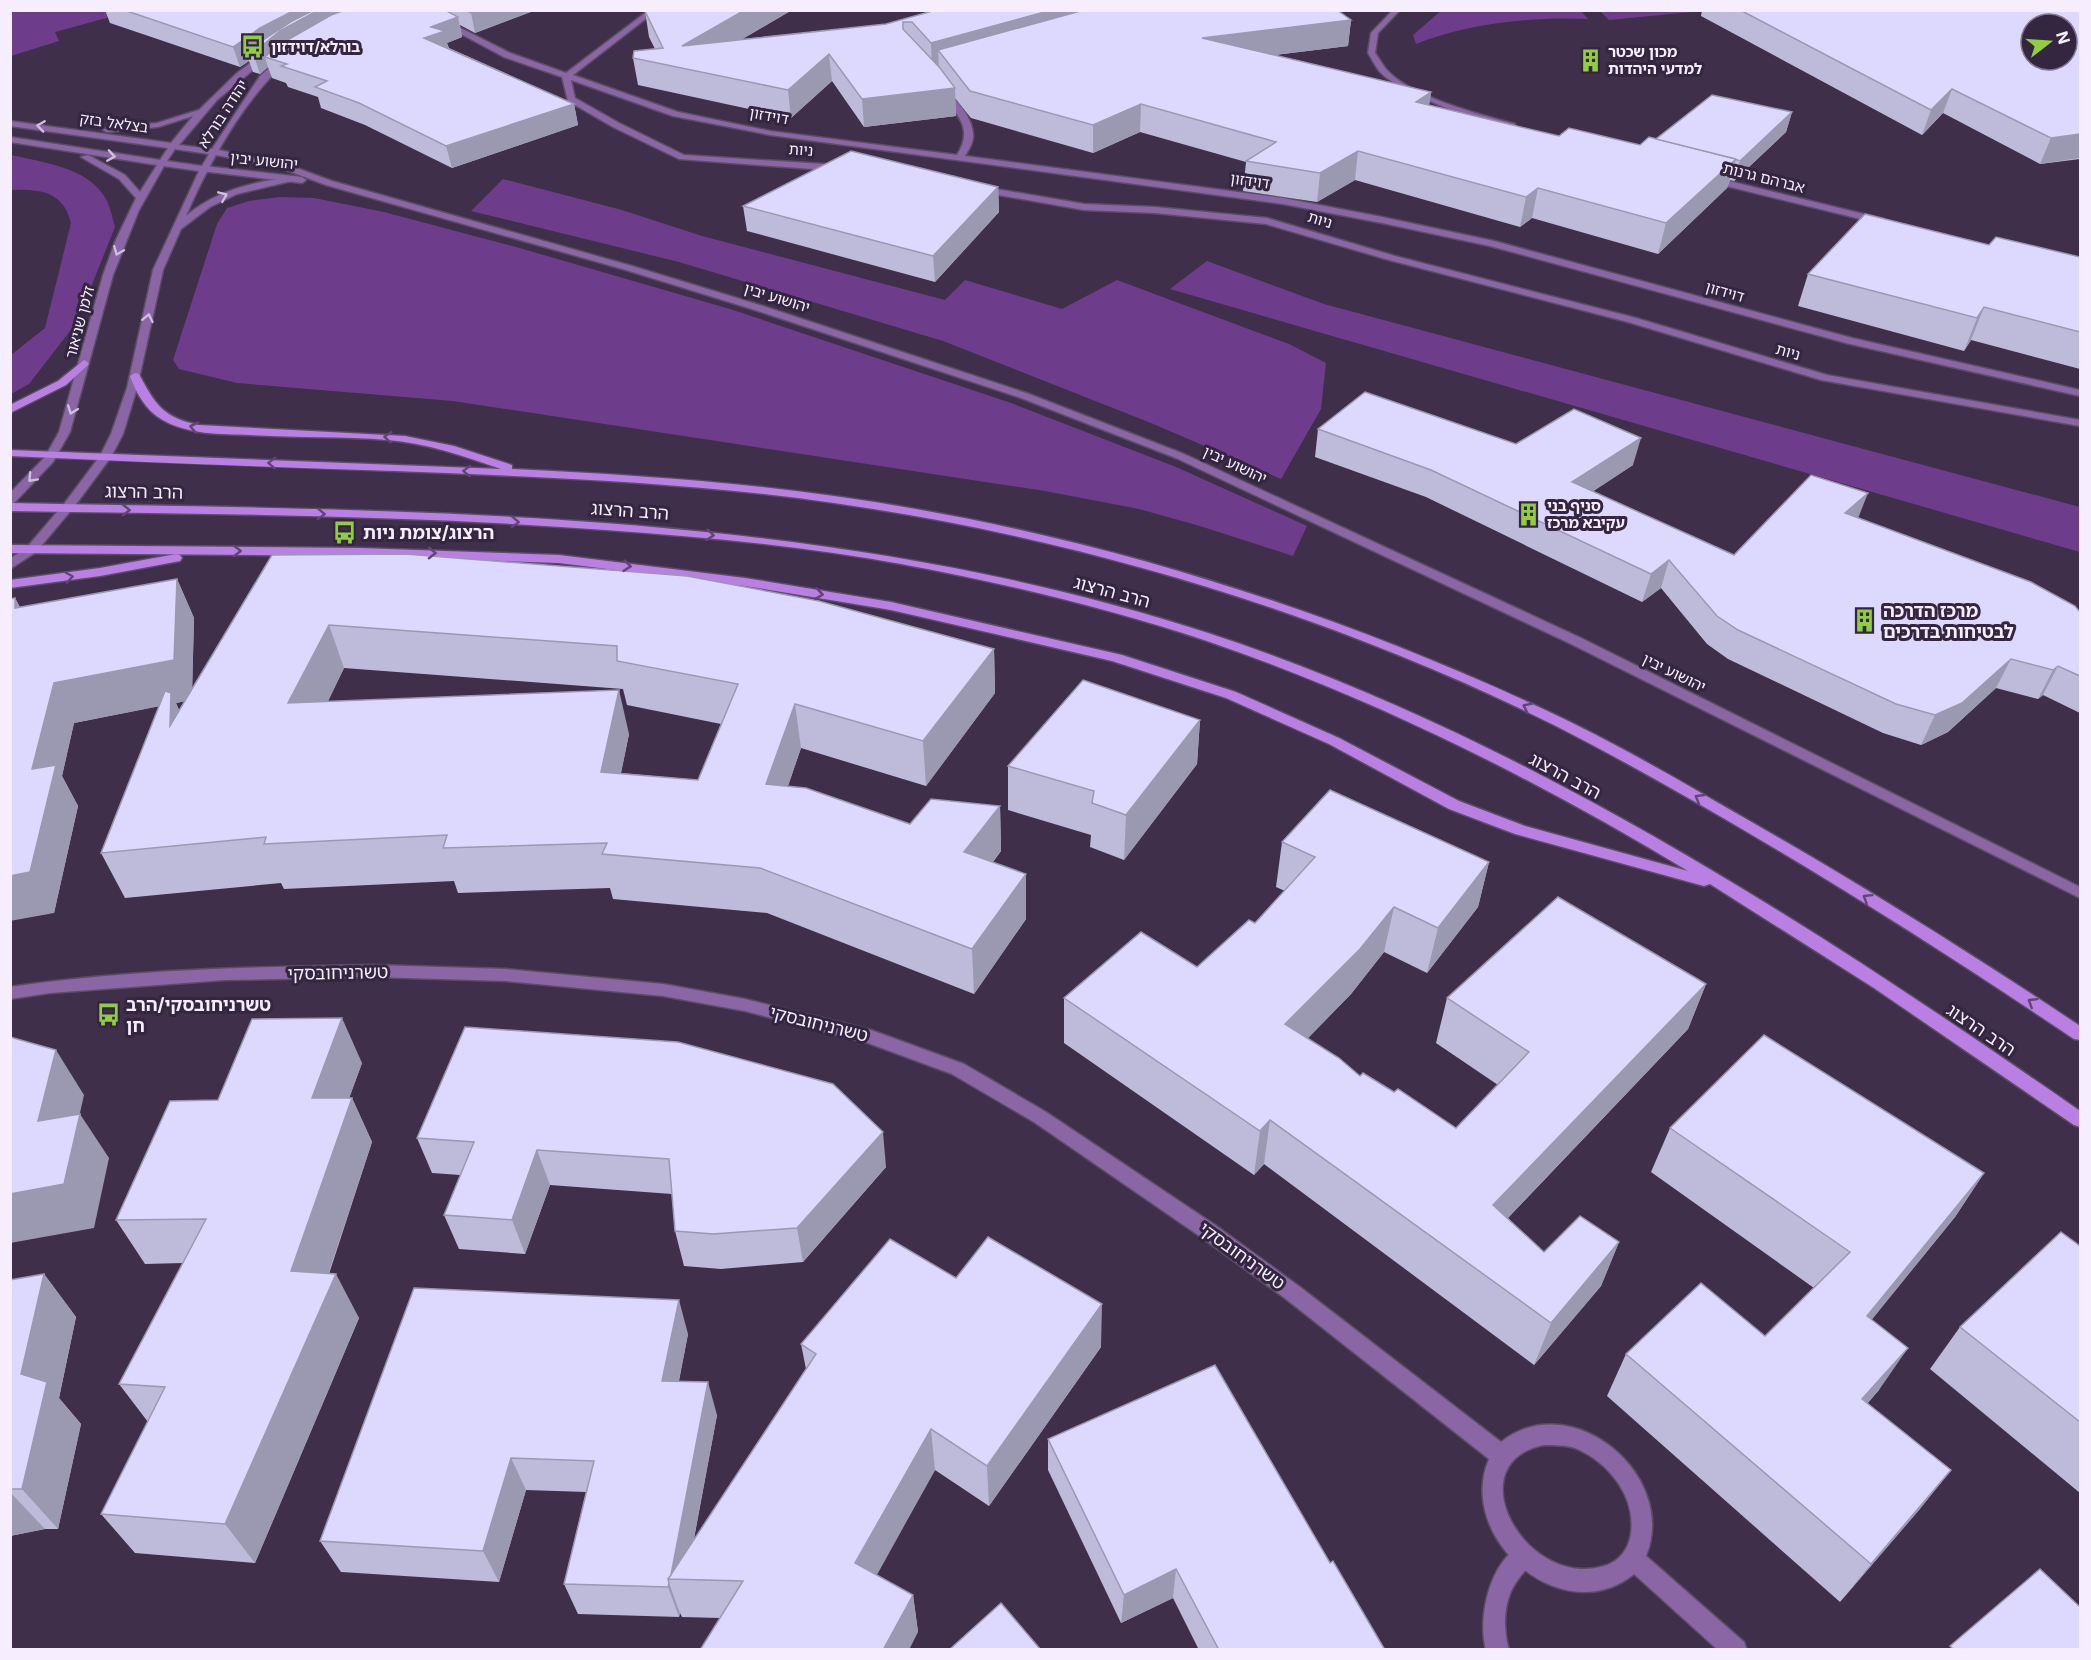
<svg xmlns="http://www.w3.org/2000/svg" width="2091" height="1660" viewBox="0 0 2091 1660" font-family="Inter,'Noto Sans Hebrew',sans-serif">
<rect width="100%" height="100%" fill="#3f2f4a"/>
<g fill="#6d3d8c">
<path d="M1442,10L1581,11L1588,19C1534,16 1466,24 1416,44L1413,35Z"/>
<path d="M11,11H132L55,32L59,41L11,56Z"/>
<path d="M1600,11H1702L1609,20Z"/>
<path d="M11,155C41,162 86,167 104,196C110,204 112,217 115,227L77,322L29,384L11,394V355L45,328L71,223C63,191 40,189 11,190Z"/>
<path d="M503,179L622,210L702,236L945,300L965,280L1062,309L1117,280L1289,344L1326,363L1321,409L1281,479L1151,423L943,341L679,262L471,211Z"/>
<path d="M280,197L314,198L384,212L516,247L730,309L1011,403L1176,467L1307,526L1293,556L1200,526L1139,509L1045,491L453,401L237,383L179,369L173,360L217,224L227,208L249,201Z"/>
<path d="M1207,261L1324,304L2080,507V552L1170,289Z"/>
</g>
<g fill="none" stroke-linecap="round" stroke-linejoin="round">
<defs>
<g id="minor">
<path d="M416,10H425L510,53L566,73L649,10H657L573,75L678,112L770,131L957,155C975,126 955,113 938,91L942,89C956,96 975,121 973,138C972,145 968,151 965,156L1283,198L1382,217L1494,241L1852,338L2080,390V396L1850,344L1490,246L1382,223L1283,204L770,135L673,116L571,80L575,98L619,123L684,155L839,165L843,168L839,171L679,159L613,127L568,101L562,77L504,57Z"/>
<path d="M1393,10H1400L1378,33L1375,53C1379,58 1382,64 1386,69C1410,97 1479,114 1515,124V128C1491,129 1398,91 1381,73C1376,68 1372,59 1368,53L1371,33Z"/>
<path d="M214,149L283,163L332,181L632,266L763,306L1029,394L1184,454L1581,638L2080,887V898L1571,644L1176,458L1021,398L755,310L626,270L326,185L278,167L211,154L210,152Z"/>
<path d="M204,166L302,177L306,180L302,183L201,171L200,169Z"/>
<path d="M1709,176L1884,219L1886,221L1881,224L1706,181L1705,179Z"/>
<path d="M979,186L1084,204L1155,207L1267,218L1395,256L1636,318L1827,375L2080,420V426L1821,380L1628,322L1389,260L1266,224L1155,213L1084,210L976,191L975,189Z"/>
<path d="M67,504L73,508L36,552L10,569V559L28,546L63,505Z"/>
<path d="M1523,1545L1531,1548L1534,1556C1530,1567 1521,1574 1515,1584C1503,1603 1503,1629 1509,1650H1486C1477,1618 1490,1559 1523,1545Z"/>
</g>
<g id="tertiary">
<path d="M265,52L272,54L217,100L179,145L212,149L260,76L281,57H287V61C242,102 210,161 186,216C212,194 244,184 278,179C285,178 294,175 300,179L237,194L210,207L181,229L163,270L137,388L123,434L111,457L71,511H63L61,508L100,456L111,434L127,388L153,270L199,171L164,166L139,210L113,275L70,432L53,462L14,503H10V493L45,457L59,432L103,275L115,242L136,198L119,179L81,157L88,155L125,175L140,192L157,165L10,142V137L160,160L168,148L10,126V121L171,143L193,116L158,127L107,132L103,130L107,128L157,123L199,110L237,73ZM175,149L209,154L202,166L167,161Z"/>
<path d="M374,965L506,969L663,984L745,999L871,1030L964,1064L1046,1112L1215,1225L1300,1287L1501,1442C1571,1386 1679,1475 1646,1556L1744,1642L1747,1650H1718L1634,1574C1563,1632 1455,1538 1489,1459L1286,1299L1201,1237L1034,1122L952,1074L868,1043L745,1011L663,996L506,981L374,977L225,980L50,993L10,999V987C131,969 253,967 374,965ZM1544,1445C1554,1445 1566,1445 1575,1448C1609,1462 1636,1497 1631,1533C1629,1549 1619,1562 1604,1566C1526,1590 1455,1463 1544,1445Z"/>
</g>
<g id="secondary">
<path d="M84,360L89,363L88,365L66,385L10,413V405L58,381Z"/>
<path d="M135,373L139,374C155,404 163,418 199,425L405,436L454,446L512,465V469C620,474 727,481 834,496C1077,530 1316,604 1539,707C1609,739 1675,778 1741,816C1857,882 1969,952 2080,1026V1040L2074,1039C1961,963 1847,890 1730,822C1673,789 1615,756 1556,726C1333,615 1081,538 834,503C689,482 542,477 395,471C267,467 139,462 10,456V450L501,469C464,456 426,443 387,440C341,436 296,438 250,435C221,434 187,435 161,419C146,410 136,393 130,376Z"/>
<path d="M10,503C412,511 821,507 1208,633C1522,736 1811,924 2080,1111V1127L2074,1125L1874,988L1710,884L1704,886L1515,834L1449,809L1329,744L1226,698L1112,661L891,610L745,586L559,563L360,556L10,553V545L360,548L559,555L745,578L891,602L1122,655L1236,692L1339,738L1459,801L1525,826L1688,871C1537,780 1375,698 1207,641C1108,608 1004,583 901,564C804,546 704,537 606,530C408,515 209,514 10,511Z"/>
<path d="M176,554L180,555L182,558L180,561L100,576L10,588V580L100,568Z"/>
</g>
</defs>
<use href="#minor" stroke="#5c4d67" stroke-width="3"/>
<use href="#tertiary" stroke="#5c4d67" stroke-width="3"/>
<use href="#secondary" stroke="#5c4d67" stroke-width="3"/>
<use href="#minor" fill="#8a66a4" fill-rule="evenodd"/>
<use href="#tertiary" fill="#8a66a4" fill-rule="evenodd"/>
<use href="#secondary" fill="#b97fe2" fill-rule="evenodd"/>
</g>
<g fill="#bebbda" fill-rule="evenodd">
<path d="M105,10H536L475,33L460,25L462,37L447,43L449,48L574,104L578,125L452,168L365,125L321,108L318,97L288,87L286,83L272,78L268,67L260,74L253,72L249,61L240,67L110,23Z"/>
<path d="M647,10H792L742,39L886,24L936,10L1351,20L1348,46L1275,55L1431,92L1429,105L1559,136L1640,145L1656,139L1792,112L1786,132L1734,181L1730,180L1727,188L1658,254L1532,218L1520,227L1355,180L1317,202L1243,191L1246,162L1140,132L1093,153L971,118L955,98L956,116L864,127L832,81L791,118L638,85L633,58L655,49L649,37L645,11Z"/>
<path d="M1702,10H2080V159L2040,164L1943,113L1922,135L1701,16Z"/>
<path d="M998,187L999,212L935,282L747,231L743,206Z"/>
<path d="M1989,245L2080,257V369L1971,340L1964,351L1798,306L1808,274Z"/>
<path d="M1318,429L1516,444L1633,465L1593,491L1734,555L1858,518L2080,612V713L2043,695L2038,699L1996,688L1948,732L1921,745L1883,733L1728,659L1707,644L1661,588L1642,602L1426,497L1315,457Z"/>
<path d="M272,555L994,649L995,693L926,786L801,748L788,786L910,824L1000,806L1001,851L993,862L1026,919L974,994L767,913L613,899L610,888L458,893L454,881L284,889L281,883L125,898L101,853L159,706L74,723L62,776L78,806L54,913L15,598L20,607L177,579L194,618L192,688ZM344,668L623,689L627,705L721,724L698,780L621,773L629,734L328,701ZM185,701L179,710L176,703Z"/>
<path d="M1200,720L1197,764L1124,860L1090,847L1091,835L1008,810V766Z"/>
<path d="M1282,842L1489,862L1478,907L1427,973L1384,952L1351,994L1308,1038L1360,1076L1394,1092L1456,1128L1498,1085L1436,1043L1447,998L1706,984L1688,1029L1508,1218L1544,1252L1619,1242L1601,1286L1534,1365L1264,1164L1254,1175L1064,1043V998L1197,967L1255,923L1285,891L1276,887Z"/>
<path d="M362,1063L349,1098H352L372,1142L329,1274L359,1318L255,1563L135,1553L101,1514L148,1422L119,1384L183,1263L145,1264L116,1220L218,1100Z"/>
<path d="M1670,1128L1984,1173L1955,1217L1871,1320L1879,1390L1867,1404L1951,1470L1919,1510L1840,1602L1607,1396L1626,1354L1765,1336L1814,1288L1651,1172Z"/>
<path d="M417,1138L886,1167L803,1262L721,1269L684,1266L675,1231L672,1194L550,1185L525,1254L459,1249L444,1215L460,1175L432,1173Z"/>
<path d="M2080,1246V1493L1930,1369L1960,1327Z"/>
<path d="M44,1274L76,1317L59,1398L81,1424L58,1529H45L10,1536V1280Z"/>
<path d="M956,1278L1101,1347L989,1506L935,1470L876,1575L913,1595L918,1632L720,1618L682,1617L680,1613L679,1617L578,1614L564,1584L586,1492L526,1490L499,1582L341,1572L320,1541L688,1334L679,1381L717,1415L694,1539L806,1369L801,1344Z"/>
<path d="M1048,1439L1330,1563L1385,1650H1199L1173,1598L1121,1623L1048,1470Z"/>
</g>
<g fill="#9b98b2">
<path d="M295,10H381L265,57L268,67L260,74L253,53L246,51L249,61L240,67L233,47L260,28Z"/>
<path d="M477,10H536L475,33L471,13Z"/>
<path d="M745,10H792L690,70L682,46Z"/>
<path d="M1052,10H1145L938,50L939,68L932,69L931,43Z"/>
<path d="M458,17L462,37L447,43L449,51L424,38L431,27Z"/>
<path d="M1351,20L1348,46L1200,64L1202,38Z"/>
<path d="M829,54L832,81L791,118L788,90Z"/>
<path d="M955,88L956,116L864,127L862,99Z"/>
<path d="M1952,89L1943,113L1922,135L1931,110Z"/>
<path d="M1431,92L1427,119L1416,102Z"/>
<path d="M574,104L578,125L452,168L446,146Z"/>
<path d="M1141,104L1140,132L1093,153V125Z"/>
<path d="M1792,112L1786,132L1734,181L1740,161Z"/>
<path d="M2080,134V156L2079,158L2040,164L2051,138Z"/>
<path d="M1358,151L1355,180L1317,202L1320,173Z"/>
<path d="M1736,159L1727,188L1658,254L1666,223Z"/>
<path d="M998,187L999,212L935,282L933,256Z"/>
<path d="M1538,188L1532,218L1520,227L1526,197Z"/>
<path d="M1984,307L1971,340L1964,351L1977,318Z"/>
<path d="M1641,438L1633,465L1565,510L1572,482Z"/>
<path d="M1868,493L1857,521L1845,513Z"/>
<path d="M1669,560L1661,588L1642,602L1651,574Z"/>
<path d="M177,579L194,618L192,700L176,703L191,737L170,726L171,704L74,723L62,776L78,806L54,913L10,921V876L32,769L54,683Z"/>
<path d="M15,598L35,637L15,608Z"/>
<path d="M329,625L344,668L306,747L288,703Z"/>
<path d="M994,649L995,693L926,786L923,741Z"/>
<path d="M2011,659L1996,688L1948,732L1921,745L1935,715Z"/>
<path d="M2058,666L2043,695L2038,699L2053,670Z"/>
<path d="M619,690L629,734L612,816L601,772Z"/>
<path d="M795,704L801,748L773,829L766,784Z"/>
<path d="M1200,720L1197,764L1124,860L1126,815Z"/>
<path d="M1000,806L1001,851L966,897L964,852Z"/>
<path d="M1489,862L1478,907L1427,973L1438,928Z"/>
<path d="M1026,874V919L974,994L972,949Z"/>
<path d="M1394,907L1384,952L1351,994L1278,1069L1285,1024Z"/>
<path d="M1706,984L1688,1029L1479,1248L1493,1205Z"/>
<path d="M342,1018L362,1063L333,1143L312,1098Z"/>
<path d="M56,1050L84,1095L68,1166L38,1121Z"/>
<path d="M352,1098L372,1142L315,1314L291,1271Z"/>
<path d="M80,1114L109,1158L94,1228L10,1243V1194Z"/>
<path d="M1270,1120L1264,1164L1254,1175L1260,1131Z"/>
<path d="M883,1132L886,1167L803,1262L797,1228Z"/>
<path d="M537,1150L550,1185L525,1254L512,1220Z"/>
<path d="M1984,1173L1955,1217L1840,1359L1867,1316Z"/>
<path d="M1619,1242L1601,1286L1534,1365L1551,1323Z"/>
<path d="M44,1274L76,1317L59,1398L81,1424L58,1529L22,1489L21,1374Z"/>
<path d="M336,1274L359,1318L255,1563L225,1524Z"/>
<path d="M679,1300L688,1334L672,1414L662,1381Z"/>
<path d="M1102,1304L1101,1347L989,1506L987,1466Z"/>
<path d="M1908,1348L1879,1390L1834,1440L1862,1399Z"/>
<path d="M708,1382L717,1415L686,1580L670,1579Z"/>
<path d="M931,1429L935,1470L862,1602L855,1563Z"/>
<path d="M511,1458L526,1490L499,1582L483,1551Z"/>
<path d="M1951,1470L1919,1510L1840,1602L1871,1564Z"/>
<path d="M10,1492L45,1529L10,1536Z"/>
<path d="M1176,1569L1173,1598L1121,1623L1124,1595Z"/>
<path d="M669,1583L680,1613L679,1617L668,1587Z"/>
<path d="M913,1595L918,1632L909,1650H883Z"/>
</g>
<g fill="#ddd9fe" stroke="#9b98b2" stroke-width="1.5" fill-rule="evenodd">
<path d="M124,10H295L260,28L233,47Z"/>
<path d="M314,10H322L313,13L280,31L253,53L246,51L292,21Z"/>
<path d="M345,10H445L458,17L431,27L445,31L424,38L574,104L446,146L359,103L315,87L327,81L281,66L287,64L265,57L277,46L331,15Z"/>
<path d="M466,10H477L471,13Z"/>
<path d="M647,10H745L682,46L886,24L936,10H1052L931,43L912,22H903V29L940,68L955,88L862,99L829,54L788,90L633,58L634,51L663,48L645,11Z"/>
<path d="M1084,10H1337L1351,20L1202,38L1431,92L1416,102L1559,136L1569,128L1640,145L1649,137L1736,159L1666,223L1538,188L1526,197L1358,151L1320,173L1246,161L1276,142L1141,104L1093,125L970,91L938,50Z"/>
<path d="M1740,10H2080V134L2051,138L1952,89L1931,110ZM2031,24H2067V60H2031Z"/>
<path d="M1712,95L1792,112L1740,161L1735,159H1736L1656,139Z"/>
<path d="M851,151L998,187L933,256L743,206Z"/>
<path d="M1865,214L1989,245L1996,237L2080,257V332L1984,307L1977,318L1808,274Z"/>
<path d="M1365,392L1516,444L1574,409L1641,438L1572,482L1734,555L1811,475L1868,493L1845,513L2031,582L2075,606L2080,612V676L2058,666L2053,670L2011,659L1962,703L1935,715L1896,704L1738,630L1717,616L1669,560L1651,574L1431,470L1318,429Z"/>
<path d="M405,554L687,576L819,601L994,649L923,741L795,704L766,784L806,788L910,824L931,799L1000,806L964,852L1026,874L972,949L760,868L602,854L607,843L443,848L447,835L264,844L266,837L101,853L165,691L171,693L170,726L272,555ZM329,625L617,646V661L738,684L698,780L601,772L619,690L288,703Z"/>
<path d="M177,579L174,660L54,683L32,769L56,765L30,872L10,876V599L15,598V608Z"/>
<path d="M1083,680L1200,720L1126,815L1092,803L1094,791L1008,766Z"/>
<path d="M1330,790L1489,862L1438,928L1394,907L1360,949L1285,1024L1339,1058L1360,1076L1363,1073L1394,1092L1398,1089L1456,1128L1529,1052L1447,998L1558,897L1706,984L1493,1205L1544,1252L1580,1216L1619,1242L1551,1323L1270,1120L1260,1131L1064,998L1141,932L1197,967L1249,920L1255,923L1315,857L1282,842Z"/>
<path d="M342,1018L312,1098H352L291,1271L336,1274L225,1524L101,1514L165,1387L119,1384L206,1219L116,1220L170,1101L218,1100L252,1019Z"/>
<path d="M465,1027L678,1042L833,1084L883,1132L797,1228L713,1234L675,1231L669,1159L537,1150L512,1220L444,1215L474,1142L417,1138Z"/>
<path d="M1764,1035L1984,1173L1867,1316L1908,1348L1862,1399L1951,1470L1871,1564L1626,1354L1701,1283L1765,1336L1850,1252L1670,1128Z"/>
<path d="M10,1037L56,1050L38,1121L80,1114L64,1184L10,1194Z"/>
<path d="M2061,1232L2080,1246V1422L1960,1327Z"/>
<path d="M988,1237L1102,1304L987,1466L931,1429L855,1563L913,1595L883,1650H700L743,1581L668,1579L816,1354L801,1344L890,1239L956,1278Z"/>
<path d="M44,1274L21,1374L47,1382L22,1489H10V1280Z"/>
<path d="M414,1288L679,1300L662,1381L708,1382L671,1575L668,1579L669,1583L668,1587L564,1584L594,1461L511,1458L483,1551L320,1541Z"/>
<path d="M1215,1365L1330,1563L1333,1561L1385,1650H1219L1176,1569L1124,1595L1048,1439Z"/>
<path d="M2040,1569L2080,1607V1650H1954L1950,1646Z"/>
<path d="M1001,1603L1041,1650H949Z"/>
</g>
<defs><path id="oneway-chevron" d="M-2-3.5L2.5 0L-2 3.5" fill="none" stroke-width="1.6" stroke-linecap="round" stroke-linejoin="round" transform="scale(1.5)"/></defs>
<g stroke="#d0bede">
<use href="#oneway-chevron" transform="translate(41 126) rotate(-172)"/>
<use href="#oneway-chevron" transform="translate(111 156) rotate(9)"/>
<use href="#oneway-chevron" transform="translate(223 196) rotate(-23)"/>
<use href="#oneway-chevron" transform="translate(118 251) rotate(112)"/>
<use href="#oneway-chevron" transform="translate(148 318) rotate(-78)"/>
<use href="#oneway-chevron" transform="translate(72 410) rotate(110)"/>
<use href="#oneway-chevron" transform="translate(32 478) rotate(133)"/>
</g>
<g stroke="#634479">
<use href="#oneway-chevron" transform="translate(194 427) rotate(-167)"/>
<use href="#oneway-chevron" transform="translate(388 437) rotate(-175)"/>
<use href="#oneway-chevron" transform="translate(272 463) rotate(-178)"/>
<use href="#oneway-chevron" transform="translate(467 471) rotate(-178)"/>
<use href="#oneway-chevron" transform="translate(126 510) rotate(1)"/>
<use href="#oneway-chevron" transform="translate(321 514) rotate(2)"/>
<use href="#oneway-chevron" transform="translate(515 522) rotate(2)"/>
<use href="#oneway-chevron" transform="translate(710 535) rotate(6)"/>
<use href="#oneway-chevron" transform="translate(237 551)"/>
<use href="#oneway-chevron" transform="translate(432 553) rotate(1)"/>
<use href="#oneway-chevron" transform="translate(627 566) rotate(6)"/>
<use href="#oneway-chevron" transform="translate(69 577) rotate(-8)"/>
<use href="#oneway-chevron" transform="translate(819 594) rotate(9)"/>
<use href="#oneway-chevron" transform="translate(1527 707) rotate(-153)"/>
<use href="#oneway-chevron" transform="translate(1699 798) rotate(-150)"/>
<use href="#oneway-chevron" transform="translate(1867 898) rotate(-148)"/>
<use href="#oneway-chevron" transform="translate(2032 1002) rotate(-148)"/>
</g>
<defs>
<symbol id="bus-bare" viewBox="-9 -9 18 18"><path d="M-5-6H5V4H4V6H2V4H-2V6H-4V4H-5ZM-3.5-4V0h7V-4ZM-3.5 1.2v1.5H-2V1.2ZM2 1.2v1.5H3.5V1.2Z" fill="#90cd40" stroke="#342540" stroke-width="2.5" paint-order="stroke"/></symbol>
<symbol id="building-bare" viewBox="-9 -9 18 18"><path d="M-4-6H4V6H1V3H-1V6H-4ZM-2.5-4.3h1.7v1.8h-1.7ZM.8-4.3h1.7v1.8H.8ZM-2.5-1h1.7V.8h-1.7ZM.8-1h1.7V.8H.8Z" fill="#90cd40" stroke="#342540" stroke-width="2.5" paint-order="stroke"/></symbol>
</defs>
<g fill-rule="evenodd">
<use href="#bus-bare" x="236" y="30" width="33" height="33"/>
<use href="#building-bare" x="1574" y="44" width="33" height="33"/>
<use href="#building-bare" x="1512" y="498" width="33" height="33"/>
<use href="#bus-bare" x="328" y="516" width="33" height="33"/>
<use href="#building-bare" x="1848" y="604" width="33" height="33"/>
<use href="#bus-bare" x="92" y="998" width="33" height="33"/>
</g>
<g text-anchor="middle" stroke-width="6" stroke-linejoin="round" paint-order="stroke">
<g font-size="15" font-weight="bold" fill="#f6edfe" stroke="#342540" text-anchor="start">
<text x="271" y="52">בורלא/דוידזון</text>
<text x="1608" y="57">מכון שכטר<tspan x="1608" dy="17">למדעי היהדות</tspan></text>
<text x="1547" y="511">סניף בני<tspan x="1547" dy="17">עקיבא מרכז</tspan></text>
</g>
<g font-size="15" fill="#f6edfe" stroke="#342540">
<text transform="translate(223 114) rotate(-57)" y="5">יהודה בורלא</text>
<text transform="translate(769 116) rotate(10)" y="5">דוידזון</text>
<text transform="translate(114 123) rotate(8)" y="5">בצלאל בזק</text>
<text transform="translate(801 150) rotate(4)" y="5">ניות</text>
<text transform="translate(264 161) rotate(6)" y="5">יהושוע יבין</text>
<text transform="translate(1764 178) rotate(14)" y="5">אברהם גרנות</text>
<text transform="translate(1250 181) rotate(8)" y="5">דוידזון</text>
<text transform="translate(1320 220) rotate(17)" y="5">ניות</text>
<text transform="translate(1725 292) rotate(16)" y="5">דוידזון</text>
<text transform="translate(777 298) rotate(17)" y="5">יהושוע יבין</text>
<text transform="translate(80 322) rotate(-75)" y="5">זלמן שניאור</text>
<text transform="translate(1788 352) rotate(16)" y="5">ניות</text>
<text transform="translate(1235 465) rotate(25)" y="5">יהושוע יבין</text>
<text transform="translate(1674 673) rotate(26)" y="5">יהושוע יבין</text>
</g>
<g font-size="18" fill="#f6edfe" stroke="#342540">
<text transform="translate(144 492) rotate(1)" y="6">הרב הרצוג</text>
<text transform="translate(630 511) rotate(4)" y="6">הרב הרצוג</text>
<text transform="translate(1112 592) rotate(15)" y="6">הרב הרצוג</text>
<text transform="translate(1565 776) rotate(28)" y="6">הרב הרצוג</text>
<text transform="translate(338 973) rotate(-1)" y="6">טשרניחובסקי</text>
<text transform="translate(819 1024) rotate(14)" y="6">טשרניחובסקי</text>
<text transform="translate(1981 1030) rotate(34)" y="6">הרב הרצוג</text>
<text transform="translate(1242 1256) rotate(36)" y="6">טשרניחובסקי</text>
</g>
<g font-size="18" font-weight="bold" fill="#f6edfe" stroke="#342540" text-anchor="start">
<text x="363" y="539">הרצוג/צומת ניות</text>
<text x="1883" y="617">מרכז הדרכה<tspan x="1883" dy="21">לבטיחות בדרכים</tspan></text>
<text x="126" y="1011">טשרניחובסקי/הרב<tspan x="126" dy="21">חן</tspan></text>
</g>
</g>
<rect width="2091" height="1660" fill="none" stroke="#f6edfe" stroke-width="24"/>
<g transform="translate(2049 42) rotate(73)"><circle r="28" fill="#342540" stroke="#82758c" stroke-width="1.5"/>
<path d="M0-4.5L10 22L0 15L-10 22Z" fill="#90cd40"/>
<text y="-9" font-size="16" font-weight="bold" text-anchor="middle" fill="#f6edfe">N</text>
</g>
</svg>
